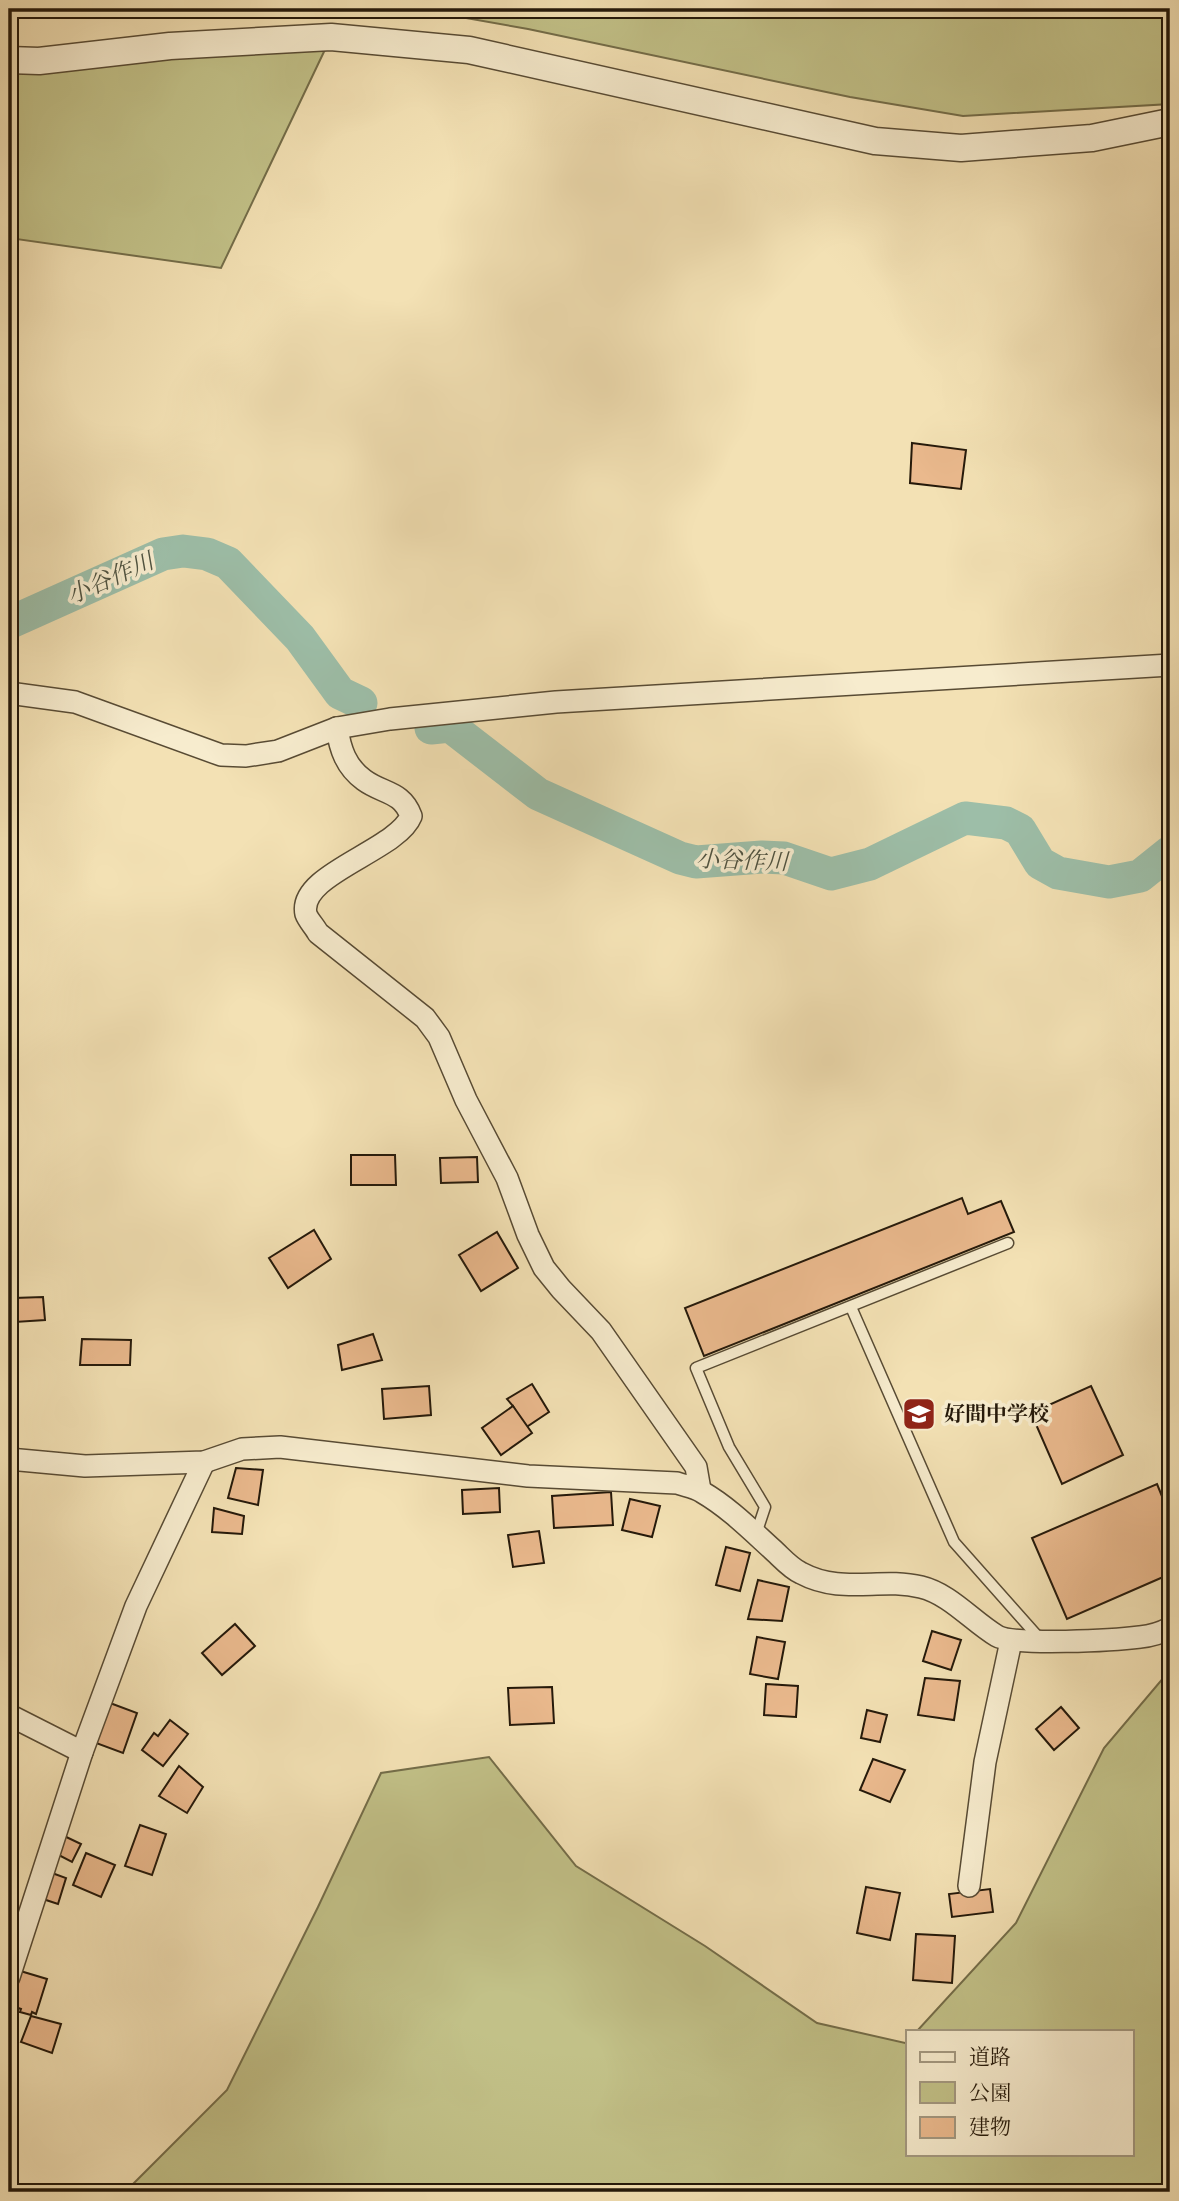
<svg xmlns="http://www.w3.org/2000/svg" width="1179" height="2201" viewBox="0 0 1179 2201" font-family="'IM FELL DW Pica','Noto Serif JP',serif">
<rect width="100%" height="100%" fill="#f3e1b4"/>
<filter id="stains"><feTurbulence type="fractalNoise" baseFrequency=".00286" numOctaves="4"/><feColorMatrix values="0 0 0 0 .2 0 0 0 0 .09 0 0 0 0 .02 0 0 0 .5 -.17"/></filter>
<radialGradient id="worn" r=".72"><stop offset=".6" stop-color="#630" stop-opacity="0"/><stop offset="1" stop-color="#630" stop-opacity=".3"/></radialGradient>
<g fill="#c2c188" stroke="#746d49" stroke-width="2">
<path d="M415,9H1170V104L963,116L850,97L528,29Z"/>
<path d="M331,37L221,268L9,238V60Z"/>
<path d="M1170,1670V2192H116L128,2189L227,2090L318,1907L381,1773L489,1757L576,1866L705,1946L817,2023L905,2043L908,2041V2154H1132V2031H917L1016,1923L1104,1748Z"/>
</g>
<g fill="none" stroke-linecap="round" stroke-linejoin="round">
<g stroke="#9dbea8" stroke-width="33">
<path d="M9,623L163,554L183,551L207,554L228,563L300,638L340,693L361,703"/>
<path d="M431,728L450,726L538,794L680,858L696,862L762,857L784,858L831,874L870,864L965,818L1006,823L1020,830L1040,863L1058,873L1109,882L1140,876L1170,852"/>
</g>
</g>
<g fill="#eab98d" stroke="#25190a" stroke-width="2">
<path d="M912,443L966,450L961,489L910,483Z"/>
<path d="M351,1155H395L396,1185H351Z"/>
<path d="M477,1157L478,1182L441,1183L440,1158Z"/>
<path d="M962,1198L968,1214L1001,1201L1014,1232L704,1356L685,1308Z"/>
<path d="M314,1230L331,1259L288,1288L269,1258Z"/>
<path d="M497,1232L518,1268L481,1291L459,1255Z"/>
<path d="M43,1297L45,1320L15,1322L14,1298Z"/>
<path d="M373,1334L382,1360L342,1370L338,1345Z"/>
<path d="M82,1339L131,1340L130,1365H80Z"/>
<path d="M532,1384L549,1412L525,1428L513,1406L507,1399Z"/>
<path d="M429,1386L431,1415L384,1419L382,1389Z"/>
<path d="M1091,1386L1123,1455L1062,1484L1031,1413Z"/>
<path d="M513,1406L532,1433L501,1455L482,1428Z"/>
<path d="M236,1468L263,1470L258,1505L228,1498Z"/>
<path d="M1157,1484L1170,1516V1574L1067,1619L1032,1538Z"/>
<path d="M499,1488L500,1512L463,1514L462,1490Z"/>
<path d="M611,1492L613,1525L554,1528L552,1496Z"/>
<path d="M630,1499L660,1506L652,1537L622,1530Z"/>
<path d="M214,1508L244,1516L242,1534L212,1532Z"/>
<path d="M539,1531L544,1563L513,1567L508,1535Z"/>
<path d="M726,1547L750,1553L740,1591L716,1585Z"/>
<path d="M758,1580L789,1587L782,1621L748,1619Z"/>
<path d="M235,1624L255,1646L222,1675L202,1653Z"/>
<path d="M932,1631L961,1640L951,1670L923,1661Z"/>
<path d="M757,1637L785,1642L778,1679L750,1674Z"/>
<path d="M925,1678L960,1681L954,1720L918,1715Z"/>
<path d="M766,1684L798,1686L796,1717L764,1715Z"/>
<path d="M552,1687L554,1723L510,1725L508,1688Z"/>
<path d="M110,1703L137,1713L123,1753L96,1743Z"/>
<path d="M1061,1707L1079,1728L1054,1750L1036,1729Z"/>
<path d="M867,1710L887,1715L880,1742L861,1738Z"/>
<path d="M170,1720L188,1734L163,1766L142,1750L154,1733L158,1736Z"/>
<path d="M873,1759L905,1770L890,1802L860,1790Z"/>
<path d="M179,1766L203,1787L187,1813L159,1796Z"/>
<path d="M140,1825L166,1834L152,1875L125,1866Z"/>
<path d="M60,1834L81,1844L72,1862L51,1851Z"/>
<path d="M86,1853L115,1865L101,1897L73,1885Z"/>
<path d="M52,1873L66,1878L58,1904L43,1899Z"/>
<path d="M866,1887L900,1893L890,1940L857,1933Z"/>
<path d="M990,1889L993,1912L952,1917L949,1894Z"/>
<path d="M916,1934L955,1936L952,1983L913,1980Z"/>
<path d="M17,1970L47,1979L36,2014L32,2012L31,2015L20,2012L21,2009L9,2005V1997Z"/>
<path d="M31,2016L61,2024L52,2053L21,2042Z"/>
</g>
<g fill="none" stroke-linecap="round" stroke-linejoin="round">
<defs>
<g id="service">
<path d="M851,1307L954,1542L1040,1639"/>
<path d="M756,1534L765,1507L729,1447L696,1368L1008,1243"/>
</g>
<g id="minor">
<path d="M9,693L75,702L221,755L246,756L278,751L337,728L390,719L556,702L1170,665"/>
<path d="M337,728C340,749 346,767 364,780C383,794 402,791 411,816C397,851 297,874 306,914C308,920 315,927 318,933L425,1018L439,1037L466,1100L507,1178L528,1235L544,1268L561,1289L601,1331L696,1467L700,1490"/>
<path d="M9,1459L85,1466L204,1462L242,1449L280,1447L528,1476L677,1483C685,1486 695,1487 702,1492C728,1507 750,1529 772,1549C781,1557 790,1568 801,1573C842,1595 880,1577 921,1587C950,1594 972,1621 997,1636C1013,1646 1117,1640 1140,1637C1150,1636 1161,1633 1170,1628"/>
<path d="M9,1715L82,1752"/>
<path d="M969,1886L985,1762L1011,1641"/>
<path d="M9,1977L82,1752L136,1606L204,1462"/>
</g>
<path id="tertiary" d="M9,60L39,61L170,46L331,37L469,50L875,141L961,148L1092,138L1170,122"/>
</defs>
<use href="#service" stroke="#584b34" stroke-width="13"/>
<use href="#minor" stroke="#584b34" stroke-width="24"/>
<use href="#tertiary" stroke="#584b34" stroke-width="29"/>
<use href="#service" stroke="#f7ecce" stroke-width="10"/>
<use href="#minor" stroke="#f7ecce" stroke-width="21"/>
<use href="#tertiary" stroke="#f7ecce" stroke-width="26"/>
</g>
<defs>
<symbol id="school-square" viewBox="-11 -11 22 22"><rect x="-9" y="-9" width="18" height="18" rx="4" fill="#8f2418" stroke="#f7ecce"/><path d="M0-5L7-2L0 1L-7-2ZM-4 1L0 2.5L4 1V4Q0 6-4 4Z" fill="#fff"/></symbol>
</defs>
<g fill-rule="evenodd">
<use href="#school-square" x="900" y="1395" width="38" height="38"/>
</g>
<g text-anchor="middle" stroke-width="7" stroke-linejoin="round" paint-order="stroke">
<g font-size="21" font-weight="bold" fill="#25190a" stroke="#f7ecce" text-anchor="start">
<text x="944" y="1421">好間中学校</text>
</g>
<g font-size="23" font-style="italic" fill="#4f5341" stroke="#f7ecce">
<text transform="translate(110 578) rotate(-24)" y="8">小谷作川</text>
<text transform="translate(742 860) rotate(2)" y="8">小谷作川</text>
</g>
</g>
<rect width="1179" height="2201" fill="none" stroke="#f3e1b4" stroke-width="35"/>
<rect x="10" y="10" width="1158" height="2180" fill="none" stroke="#25190a" stroke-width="3.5"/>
<rect x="18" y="18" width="1144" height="2166" fill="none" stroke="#25190a" stroke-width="2"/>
<rect x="906" y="2030" width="228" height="126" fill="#f7ecce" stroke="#a39880" stroke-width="2"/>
<rect x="920" y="2052" width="35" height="10" fill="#f7ecce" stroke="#a39880" stroke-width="2"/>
<text x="969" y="2064" font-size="21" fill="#25190a">道路</text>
<rect x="920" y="2082" width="35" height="21" fill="#c2c188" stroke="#a39880" stroke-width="2"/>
<text x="969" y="2100" font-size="21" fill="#25190a">公園</text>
<rect x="920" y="2117" width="35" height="21" fill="#eab98d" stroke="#a39880" stroke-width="2"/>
<text x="969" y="2134" font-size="21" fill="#25190a">建物</text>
<rect width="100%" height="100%" filter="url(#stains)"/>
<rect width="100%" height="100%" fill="url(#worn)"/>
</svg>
